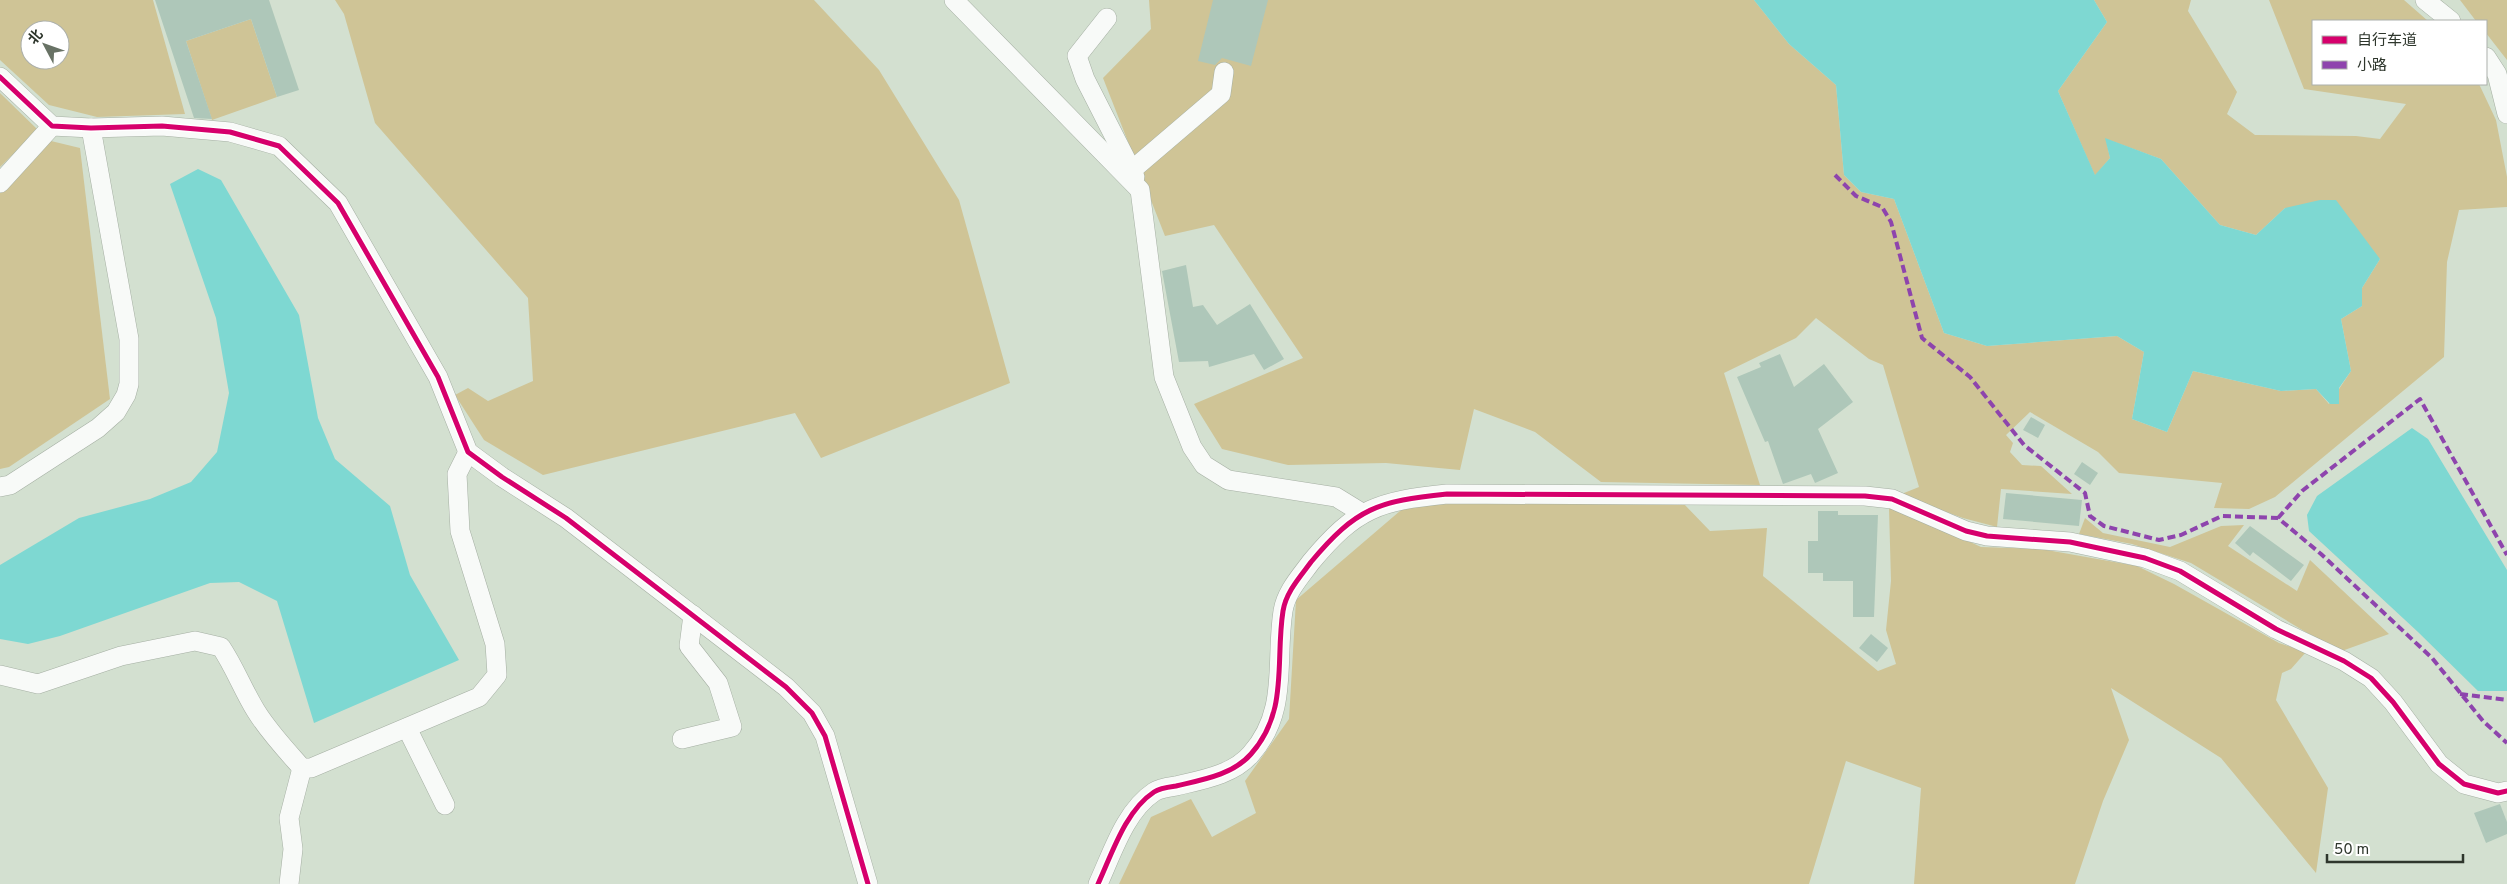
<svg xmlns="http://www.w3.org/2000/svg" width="2507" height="884" viewBox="0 0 2507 884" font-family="Overpass,'Noto Sans SC',sans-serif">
<rect width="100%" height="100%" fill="#d3e0d0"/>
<g fill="#cfc496" fill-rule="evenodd">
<path d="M0,0H153L185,114L97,117L49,105L0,60ZM30,30H60V60H30Z"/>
<path d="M335,0H814L879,70L959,200L1010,383L821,458L795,413L543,475L484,440L455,395L468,388L488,401L533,381L528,298L375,123L344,14Z"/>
<path d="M1149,0H1754L1789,44L1836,85L1844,175L1861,192L1894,199L1944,333L1987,346L2117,336L2144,352L2132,419L2167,432L2193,371L2281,391L2316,389L2329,404L2351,371L2341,319L2362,306V288L2380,259L2285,208L2256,235L2220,225L2161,159L2106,139L2110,158L2095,176L2058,91L2107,22L2094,0H2191L2188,11L2237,92L2227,114L2255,135L2356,136L2380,139L2406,104L2304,89L2269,0H2404L2428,21H2313V84H2479L2496,120L2507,177V207L2459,210L2447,262L2444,357L2275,497L2249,509L2214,508L2222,483L2119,473L2098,452L2030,412L2006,435L2013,443L2010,452L2022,465L2041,466L2072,494L2001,489L1997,527L1963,518L1899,495L1919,487L1883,365L1869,359L1816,318L1796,338L1724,373L1760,485L1601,482L1535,432L1474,409L1460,470L1386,463L1288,465L1222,449L1194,404L1303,358L1214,225L1165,236L1103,78L1151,29Z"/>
<path d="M2460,0H2507V60L2486,33V21H2476Z"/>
<path d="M251,19L277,97L212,120L186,41Z"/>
<path d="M0,93L38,130L0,167Z"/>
<path d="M51,141L80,148L110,399L9,467L0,469V190Z"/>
<path d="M1615,500L1683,503L1710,531L1767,528L1763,576L1878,671L1896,664L1886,630L1891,581L1889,508L1906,512L1981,547L2041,549L2137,566L2174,584L2279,643L2306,652L2291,669L2282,673L2276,700L2328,788L2316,873L2221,758L2111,688L2129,740L2103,801L2075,884H1914L1921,788L1846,761L1809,884H1119L1151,817L1191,799L1212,837L1256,813L1245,781L1289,719L1296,600L1407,505Z"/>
<path d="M2085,518L2103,533L2170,547L2221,526L2244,525L2228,546L2297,591L2310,560L2389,634L2339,652L2191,563L2132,544L2079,534Z"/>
</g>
<g fill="#7ed8d2">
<path d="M1754,0H2094L2107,22L2058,91L2095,175L2110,158L2105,138L2161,159L2220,225L2256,235L2285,208L2320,200H2336L2380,259L2362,288V306L2341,319L2351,371L2339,388V404H2330L2316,389L2281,391L2193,371L2167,432L2132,419L2144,352L2117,336L1987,346L1944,333L1894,199L1861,192L1844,175L1836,85L1789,44Z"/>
<path d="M198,169L221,180L299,315L318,418L335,459L390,506L410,575L459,660L314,723L277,601L239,582L210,583L60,636L28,644L0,639V565L79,518L150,499L191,482L217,452L229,393L216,318L170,184Z"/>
<path d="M2412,428L2428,439L2507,570V691H2478L2418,632L2309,531L2307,515L2317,496Z"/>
</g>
<g fill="#aec7b9">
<path d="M155,0H269L299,90L277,97L251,19L186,41L212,119L194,118Z"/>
<path d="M1213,0H1268L1251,66L1222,58L1215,65L1198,61Z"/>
<path d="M1186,265L1193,307L1203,305L1217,325L1250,304L1284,359L1264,370L1254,354L1209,367L1208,361L1179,362L1162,271Z"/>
<path d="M1780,354L1794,387L1824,364L1853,402L1818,429L1838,473L1815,483L1811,474L1783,484L1768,441L1765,442L1737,377L1761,367L1759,363Z"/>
<path d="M2031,417L2045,425L2038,438L2023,430Z"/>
<path d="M2082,462L2098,473L2090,485L2074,474Z"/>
<path d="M2006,493L2082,500L2079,526L2003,519Z"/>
<path d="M1818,511H1838V515H1878L1874,617H1853V581H1823V573H1808V541H1818Z"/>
<path d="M2250,526L2304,565L2291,581L2253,552L2250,556L2235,543Z"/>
<path d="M1871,634L1888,648L1877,662L1859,648Z"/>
<path d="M2500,804L2507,822V834L2486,843L2474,813Z"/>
</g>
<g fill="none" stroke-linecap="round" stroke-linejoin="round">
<defs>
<g id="minor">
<path d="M954,0L1140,190L1164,377L1192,447L1204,465L1228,480L1336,497L1362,513"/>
<path d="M2425,0L2451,21"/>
<path d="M1107,18L1077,56L1085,79L1135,177"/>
<path d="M2486,57L2497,74L2507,114"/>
<path d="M0,77L52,126L91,128L162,126L230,132L279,146L338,203L438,377L468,452L502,477L566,518L786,687L812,713L825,736L868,884"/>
<path d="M1132,170L1221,94L1224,72"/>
<path d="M0,183L52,126"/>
<path d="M0,487L10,485L98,428L116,412L126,395L129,384V339L91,128"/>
<path d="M0,675L38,684L121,656L195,641L221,647C235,668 243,690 256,711C269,732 286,750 302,768H311L479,697L497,675L495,644L460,531L457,474L468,452"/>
<path d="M407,728L445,805"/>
<path d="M682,739L732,727L718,683L689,646L693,615"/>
<path d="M289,884L293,849L289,818L302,768"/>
<path d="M1098,884C1112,854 1125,811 1154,792C1160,788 1169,787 1176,786C1201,780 1233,775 1251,754C1289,711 1275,662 1283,611C1286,592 1300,577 1311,562C1356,508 1378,501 1447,494L1865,496L1892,499L1966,531L1987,536L2070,542L2145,558L2180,571L2276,629L2344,661L2371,678L2393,702L2439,764L2464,784L2498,793L2507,791"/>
</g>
</defs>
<use href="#minor" stroke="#a5afa3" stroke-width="20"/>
<use href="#minor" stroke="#f8faf8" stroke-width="19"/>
<g stroke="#8e44ad" stroke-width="4" stroke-dasharray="8 4" stroke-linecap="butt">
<path d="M1835,175L1856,196L1882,207L1891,222L1922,338L1970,377L2024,445L2085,493L2090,516L2104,526L2159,540L2181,535L2222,516L2278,518L2321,554L2432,658L2483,721L2507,743"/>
<path d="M2278,518L2302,491L2420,399L2507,555"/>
<path d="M2460,694L2507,700"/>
</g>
<defs>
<g id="cycleway">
<path d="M0,77L52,126L91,128L162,126L230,132L279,146L338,203L438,377L468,452L502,477L566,518L786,687L812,713L825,736L868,884"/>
<path d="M1098,884C1112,854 1125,811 1154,792C1160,788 1169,787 1176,786C1201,780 1233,775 1251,754C1289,711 1275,662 1283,611C1286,592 1300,577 1311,562C1356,508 1378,501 1447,494L1865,496L1892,499L1966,531L1987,536L2070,542L2145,558L2180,571L2276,629L2344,661L2371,678L2393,702L2439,764L2464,784L2498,793L2507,791"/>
</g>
</defs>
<use href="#cycleway" stroke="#fff" stroke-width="8"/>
<use href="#cycleway" stroke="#d6006c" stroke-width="5"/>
</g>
<rect x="2312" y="20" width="175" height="65" fill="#ffffff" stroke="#abafab"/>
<rect x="2322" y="36" width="25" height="8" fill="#d6006c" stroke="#abafab"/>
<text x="2357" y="45" font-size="15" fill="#2e362c">自行车道</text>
<rect x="2322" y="61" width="25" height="8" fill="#8e44ad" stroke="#abafab"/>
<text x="2357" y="70" font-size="15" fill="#2e362c">小路</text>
<g transform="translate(45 45) rotate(311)"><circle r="24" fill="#ffffff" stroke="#abafab"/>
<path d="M0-4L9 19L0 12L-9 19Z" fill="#687265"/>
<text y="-8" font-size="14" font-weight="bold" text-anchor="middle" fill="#2e362c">北</text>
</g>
<path d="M2327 854v8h136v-8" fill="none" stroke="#2e362c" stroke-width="2.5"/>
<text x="2334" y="854" font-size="15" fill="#2e362c" stroke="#ffffff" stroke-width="4" paint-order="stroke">50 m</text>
</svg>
